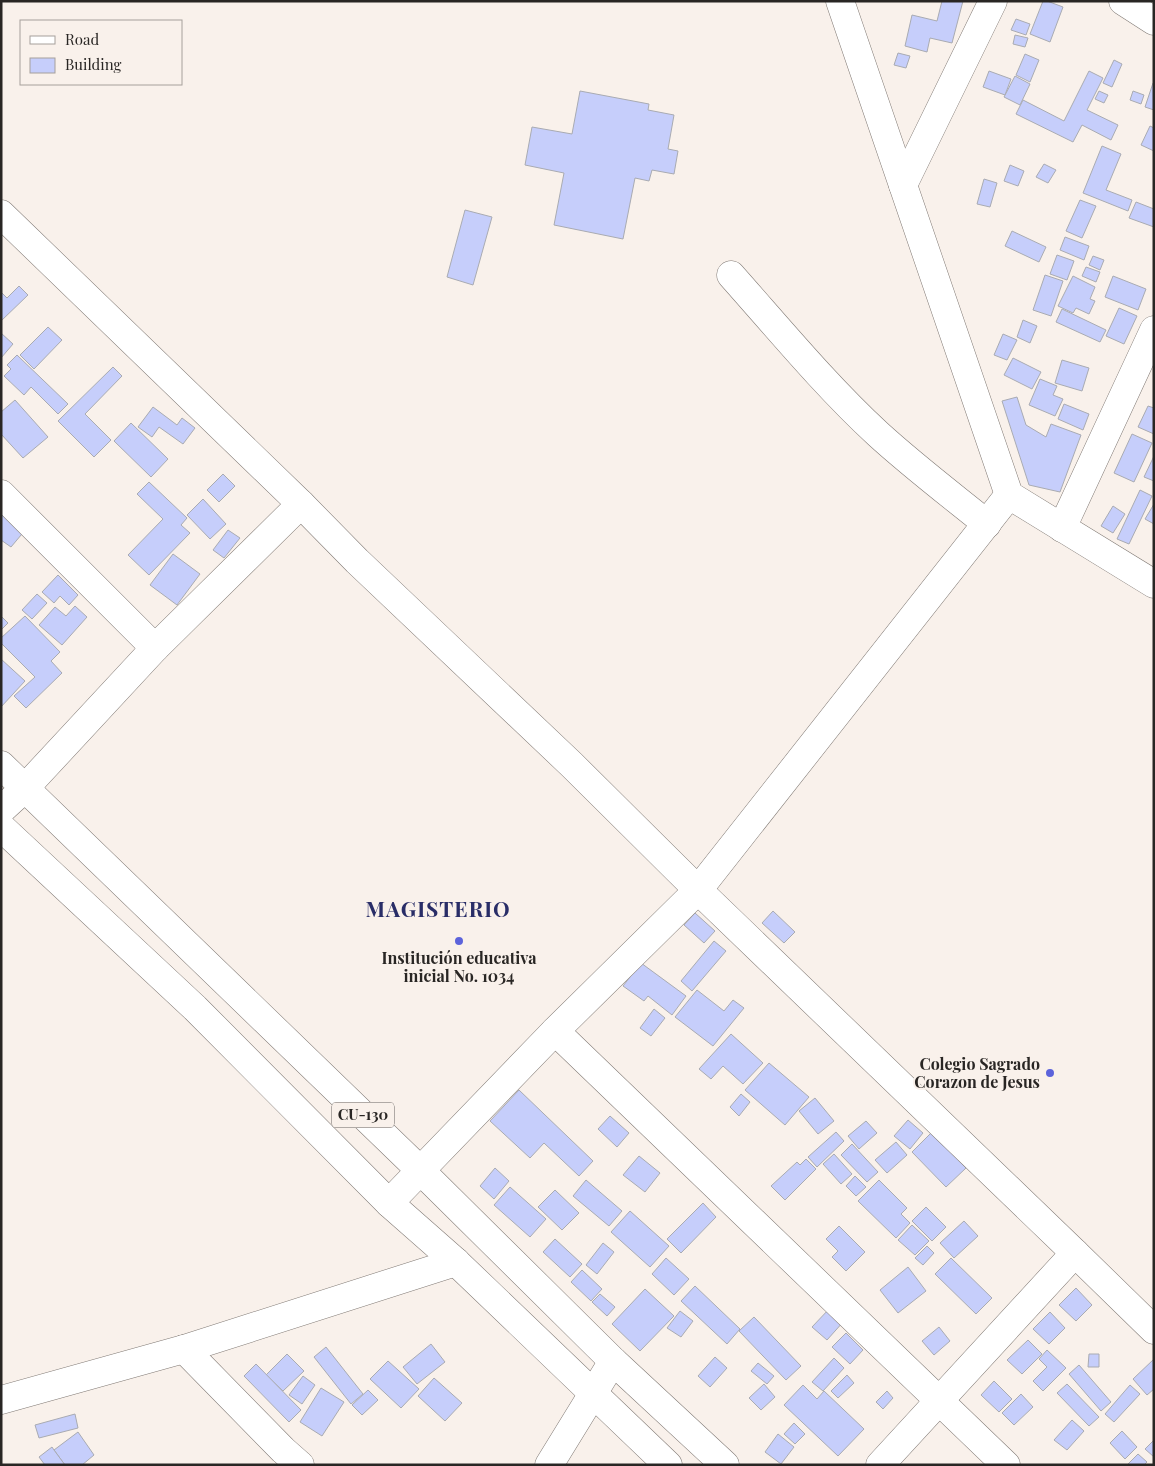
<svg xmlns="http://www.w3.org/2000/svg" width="1155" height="1466" viewBox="0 0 1155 1466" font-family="'Playfair Display',serif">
<rect width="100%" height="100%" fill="#f9f1eb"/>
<g fill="#c6cefb" stroke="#a9abb2">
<path d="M942,1H963L952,43L930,38L927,52L905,46L912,15L937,21Z"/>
<path d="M1043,1H1047L1063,7L1050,42L1030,34Z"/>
<path d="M1016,19L1030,24L1026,35L1011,30Z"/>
<path d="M1015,35L1028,38L1025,47L1013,44Z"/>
<path d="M898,53L910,56L906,68L894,65Z"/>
<path d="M1025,54L1039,60L1030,82L1016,75Z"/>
<path d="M1114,60L1122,64L1112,87L1103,83Z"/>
<path d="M989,71L1011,79L1005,95L983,87Z"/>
<path d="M1089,71L1103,78L1087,110L1118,125L1111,140L1082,125L1073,142L1016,114L1023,100L1064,121Z"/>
<path d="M1015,76L1030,84L1020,105L1004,97Z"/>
<path d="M1153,83L1154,84V110L1145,107Z"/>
<path d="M580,91L649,104L648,110L674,115L668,149L678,151L674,174L652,170L649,181L635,178L623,239L554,225L564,173L525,165L532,127L572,134Z"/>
<path d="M1099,91L1108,95L1104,103L1095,99Z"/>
<path d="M1133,91L1144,95L1141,104L1130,100Z"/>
<path d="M1150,126L1154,128V151L1141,145Z"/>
<path d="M1102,146L1121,154L1106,190L1132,200L1128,211L1083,193Z"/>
<path d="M1044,164L1056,170L1048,183L1036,177Z"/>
<path d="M1010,165L1024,171L1018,186L1004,181Z"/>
<path d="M984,179L997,183L990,207L977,204Z"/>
<path d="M1080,200L1096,206L1082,238L1066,231Z"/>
<path d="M1136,202L1154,209V227L1129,218Z"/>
<path d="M465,210L492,217L473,285L447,277Z"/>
<path d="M1012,231L1046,247L1039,262L1005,246Z"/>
<path d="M1065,237L1089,246L1084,260L1060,250Z"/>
<path d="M1057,255L1074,261L1067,280L1050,274Z"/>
<path d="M1093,256L1104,260L1100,270L1089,265Z"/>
<path d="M1086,267L1100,272L1096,282L1082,276Z"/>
<path d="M1045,275L1063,281L1051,316L1033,310Z"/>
<path d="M1073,276L1095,287L1090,299L1095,301L1089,314L1076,308L1073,313L1058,306Z"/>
<path d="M1113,276L1146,289L1138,310L1105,297Z"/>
<path d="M19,286L28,295L1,321V292L7,298Z"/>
<path d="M1119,308L1137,316L1124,344L1106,336Z"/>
<path d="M1062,309L1106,330L1100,342L1056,322Z"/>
<path d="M1023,320L1037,326L1030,343L1017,337Z"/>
<path d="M48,327L62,340L34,369L20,355Z"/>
<path d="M1,333L13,344L1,358Z"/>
<path d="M1003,334L1017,340L1007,360L994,355Z"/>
<path d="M17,355L68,404L58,414L31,387L24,395L4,376L11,369L7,365Z"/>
<path d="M1013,358L1041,372L1032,389L1004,375Z"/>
<path d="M1062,360L1089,368L1082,391L1055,383Z"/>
<path d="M113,367L122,376L85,414L111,440L94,457L58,421Z"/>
<path d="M1040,379L1057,386L1053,395L1063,399L1055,416L1029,405Z"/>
<path d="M1017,397L1026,425L1046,437L1051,424L1081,435L1060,492L1029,485L1002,401Z"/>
<path d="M15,400L48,437L23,458L1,434V412Z"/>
<path d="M1064,404L1089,414L1083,430L1058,419Z"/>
<path d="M1148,406L1154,408V434L1138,427Z"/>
<path d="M153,407L177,425L182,418L195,428L183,444L159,427L152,437L138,427Z"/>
<path d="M131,423L168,459L151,477L114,441Z"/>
<path d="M1132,434L1152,443L1134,482L1114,473Z"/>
<path d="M1154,456V481L1144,477Z"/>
<path d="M223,474L235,486L219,502L207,490Z"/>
<path d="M149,482L187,518L181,525L190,533L149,575L128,555L163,519L137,494Z"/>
<path d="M1140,490L1152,496L1129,544L1117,539Z"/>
<path d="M203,499L226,524L210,539L187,515Z"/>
<path d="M1154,504V524L1145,519Z"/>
<path d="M1113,506L1125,514L1113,533L1101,526Z"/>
<path d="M1,507L27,528L11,547L1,540Z"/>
<path d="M228,530L240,538L224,558L213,550Z"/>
<path d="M173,554L200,574L177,605L150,585Z"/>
<path d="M58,575L78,595L69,605L60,596L54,603L42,592Z"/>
<path d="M37,594L47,603L32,619L22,610Z"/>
<path d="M75,606L87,617L62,645L39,625L55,607L66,616Z"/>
<path d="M1,616L8,623L1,630Z"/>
<path d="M25,616L60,652L51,661L62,673L26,708L14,696L35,677L1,643V638Z"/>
<path d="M1,659L25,681L1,707Z"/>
<path d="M773,911L795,932L784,943L762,923Z"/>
<path d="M695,913L715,931L704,943L684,925Z"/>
<path d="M714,941L726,951L692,991L681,981Z"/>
<path d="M641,963L686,996L672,1015L648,996L644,1001L623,986Z"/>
<path d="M697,990L724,1011L733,1000L744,1008L713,1046L675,1017Z"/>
<path d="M654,1009L665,1018L651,1036L640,1028Z"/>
<path d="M731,1034L763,1063L743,1084L723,1066L711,1079L699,1069Z"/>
<path d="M769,1063L809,1097L785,1125L745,1090Z"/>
<path d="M519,1090L593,1161L579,1176L544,1143L530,1158L490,1121Z"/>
<path d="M741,1094L750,1102L739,1116L730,1107Z"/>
<path d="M815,1098L834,1121L818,1134L799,1111Z"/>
<path d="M610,1116L629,1133L617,1147L598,1129Z"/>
<path d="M908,1120L923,1133L910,1149L894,1136Z"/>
<path d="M866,1121L877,1133L859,1149L848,1136Z"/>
<path d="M836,1132L844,1141L817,1167L808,1157Z"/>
<path d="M932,1132L966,1168L946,1187L912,1152Z"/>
<path d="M896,1142L907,1155L887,1173L875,1160Z"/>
<path d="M852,1144L878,1172L867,1182L841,1155Z"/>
<path d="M834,1154L852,1174L841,1184L823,1164Z"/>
<path d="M639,1156L660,1173L645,1192L623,1175Z"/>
<path d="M806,1159L816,1169L785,1200L771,1186L797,1162L800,1165Z"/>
<path d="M495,1168L509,1181L494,1199L480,1186Z"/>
<path d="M855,1176L866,1187L856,1196L846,1186Z"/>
<path d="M586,1180L622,1211L609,1226L573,1196Z"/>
<path d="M879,1180L907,1208L901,1214L910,1223L896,1238L858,1201Z"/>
<path d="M510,1187L546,1219L530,1237L494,1205Z"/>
<path d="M555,1190L579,1213L562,1230L538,1207Z"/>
<path d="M703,1203L716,1217L681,1253L667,1239Z"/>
<path d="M926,1207L946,1227L932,1241L912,1221Z"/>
<path d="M630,1211L669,1246L650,1267L611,1232Z"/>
<path d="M964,1221L978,1236L954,1258L940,1243Z"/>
<path d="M912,1225L929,1241L915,1255L898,1240Z"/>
<path d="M839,1226L865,1252L846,1271L832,1257L838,1251L826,1239Z"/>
<path d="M555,1239L582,1264L570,1277L543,1252Z"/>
<path d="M603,1243L614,1252L597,1274L586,1265Z"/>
<path d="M927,1246L934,1253L923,1265L915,1258Z"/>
<path d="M666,1258L689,1279L674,1295L652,1274Z"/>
<path d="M951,1258L992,1298L976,1314L935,1274Z"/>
<path d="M908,1267L926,1291L898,1313L880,1290Z"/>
<path d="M582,1270L602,1289L591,1301L571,1282Z"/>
<path d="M695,1286L740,1329L727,1344L681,1301Z"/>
<path d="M1076,1288L1092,1305L1076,1321L1059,1305Z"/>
<path d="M645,1289L674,1316L640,1351L612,1324Z"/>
<path d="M600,1294L615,1307L607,1316L592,1302Z"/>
<path d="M830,1308L844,1321L827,1340L812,1327Z"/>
<path d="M680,1311L693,1321L681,1337L667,1328Z"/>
<path d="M1050,1312L1065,1328L1049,1344L1033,1329Z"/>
<path d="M754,1317L801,1366L786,1380L739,1331Z"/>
<path d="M939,1327L950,1341L934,1355L922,1341Z"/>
<path d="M846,1333L863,1350L850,1364L832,1347Z"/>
<path d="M1028,1340L1042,1354L1022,1374L1007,1360Z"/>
<path d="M431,1344L445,1362L417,1384L403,1367Z"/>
<path d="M326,1347L363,1394L351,1404L314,1357Z"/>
<path d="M1047,1350L1066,1368L1043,1391L1033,1381L1047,1367L1039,1359Z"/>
<path d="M287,1354L304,1371L283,1391L266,1375Z"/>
<path d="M1089,1354H1099V1367H1088Z"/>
<path d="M715,1357L727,1368L710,1387L698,1376Z"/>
<path d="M834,1358L844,1368L823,1391L812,1382Z"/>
<path d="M1154,1359V1389L1147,1395L1133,1379Z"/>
<path d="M388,1361L419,1389L401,1408L370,1379Z"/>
<path d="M758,1363L774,1376L767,1384L751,1371Z"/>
<path d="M256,1364L301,1410L289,1422L244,1376Z"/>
<path d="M1079,1365L1111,1402L1101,1411L1069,1374Z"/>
<path d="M847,1375L854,1383L838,1398L831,1391Z"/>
<path d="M303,1376L315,1385L302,1404L289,1395Z"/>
<path d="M434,1378L462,1403L445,1421L418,1396Z"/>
<path d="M994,1381L1012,1399L999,1412L981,1395Z"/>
<path d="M764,1384L775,1397L761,1410L749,1398Z"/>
<path d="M1067,1384L1099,1417L1089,1426L1057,1393Z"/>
<path d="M803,1385L817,1399L824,1391L864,1429L838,1456L784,1405Z"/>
<path d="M1130,1385L1140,1394L1114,1422L1105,1414Z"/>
<path d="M321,1388L344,1402L322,1436L300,1422Z"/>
<path d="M368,1390L378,1400L362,1415L352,1405Z"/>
<path d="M887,1391L893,1398L883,1409L876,1402Z"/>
<path d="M1021,1394L1033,1407L1014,1425L1002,1413Z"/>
<path d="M75,1414L78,1428L39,1438L35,1425Z"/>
<path d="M1072,1420L1084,1431L1067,1450L1054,1440Z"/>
<path d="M794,1423L805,1434L795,1444L784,1434Z"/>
<path d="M1122,1431L1137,1447L1125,1459L1110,1443Z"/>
<path d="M78,1432L94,1455L82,1465H65L54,1450Z"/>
<path d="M778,1434L794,1447L781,1464L765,1452Z"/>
<path d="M1154,1440V1457L1145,1449Z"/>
<path d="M52,1447L54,1450L65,1465H45L39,1457Z"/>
<path d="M1138,1454L1147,1462L1144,1465H1129L1128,1464Z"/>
</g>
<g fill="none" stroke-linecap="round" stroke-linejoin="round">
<defs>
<g id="minor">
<path d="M840,1L1009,495L1154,584"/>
<path d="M1123,1L1154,21"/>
<path d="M903,185L993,1"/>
<path d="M1,214L301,504L357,561L572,765L698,890L1075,1253L1154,1330"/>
<path d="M731,275C779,329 826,386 878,434C913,466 950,494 987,524"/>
<path d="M1,494L155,648"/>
<path d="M1062,528L1154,330"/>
<path d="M1,810L25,788L155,648L301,504"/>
<path d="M555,1031L1006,1465"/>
<path d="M389,1203L555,1031L698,890L1009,495"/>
<path d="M184,1349L283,1450L300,1465"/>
<path d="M1,1400L184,1349L456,1262"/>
<path d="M549,1465L613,1361"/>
<path d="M880,1465L1075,1253"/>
</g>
<g id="major">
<path d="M1,765L421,1171L613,1361L725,1465"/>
<path d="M1,827L195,1008L389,1203L456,1262L668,1465"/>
</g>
</defs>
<use href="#minor" stroke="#817a75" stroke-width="29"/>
<use href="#major" stroke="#817a75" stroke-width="29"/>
<use href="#minor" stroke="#fff" stroke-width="28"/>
<use href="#major" stroke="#fff" stroke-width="28"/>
</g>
<g fill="#5c63db" stroke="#f9f1eb" stroke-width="2">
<circle cx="459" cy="941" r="5"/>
<circle cx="1050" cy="1073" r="5"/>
</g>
<g text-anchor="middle" stroke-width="4" stroke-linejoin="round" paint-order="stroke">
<rect fill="#f9f1eb" stroke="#676360" stroke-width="1" x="332" y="1102.5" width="62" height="25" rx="4"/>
<g font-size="15" font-weight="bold" fill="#292624">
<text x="363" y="1120">CU-130</text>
</g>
<g font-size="16" font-weight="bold" fill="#292624" stroke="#f9f1eb">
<text x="459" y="964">Institución educativa<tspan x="459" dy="18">inicial No. 1034</tspan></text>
<text x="1040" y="1070" text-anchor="end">Colegio Sagrado<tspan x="1040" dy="18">Corazon de Jesus</tspan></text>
</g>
<g font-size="21" font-weight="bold" letter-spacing="1" fill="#292d67" stroke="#f9f1eb">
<text x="438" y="917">MAGISTERIO</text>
</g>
</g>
<rect width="1155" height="1466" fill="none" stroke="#292624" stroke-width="5"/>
<rect x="20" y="20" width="162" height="65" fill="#f9f1eb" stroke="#a6a09b"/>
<rect x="30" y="36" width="25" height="8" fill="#ffffff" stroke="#a6a09b"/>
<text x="65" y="45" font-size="15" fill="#292624">Road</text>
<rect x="30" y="58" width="25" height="15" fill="#c6cefb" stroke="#a6a09b"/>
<text x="65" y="70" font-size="15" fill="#292624">Building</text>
</svg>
